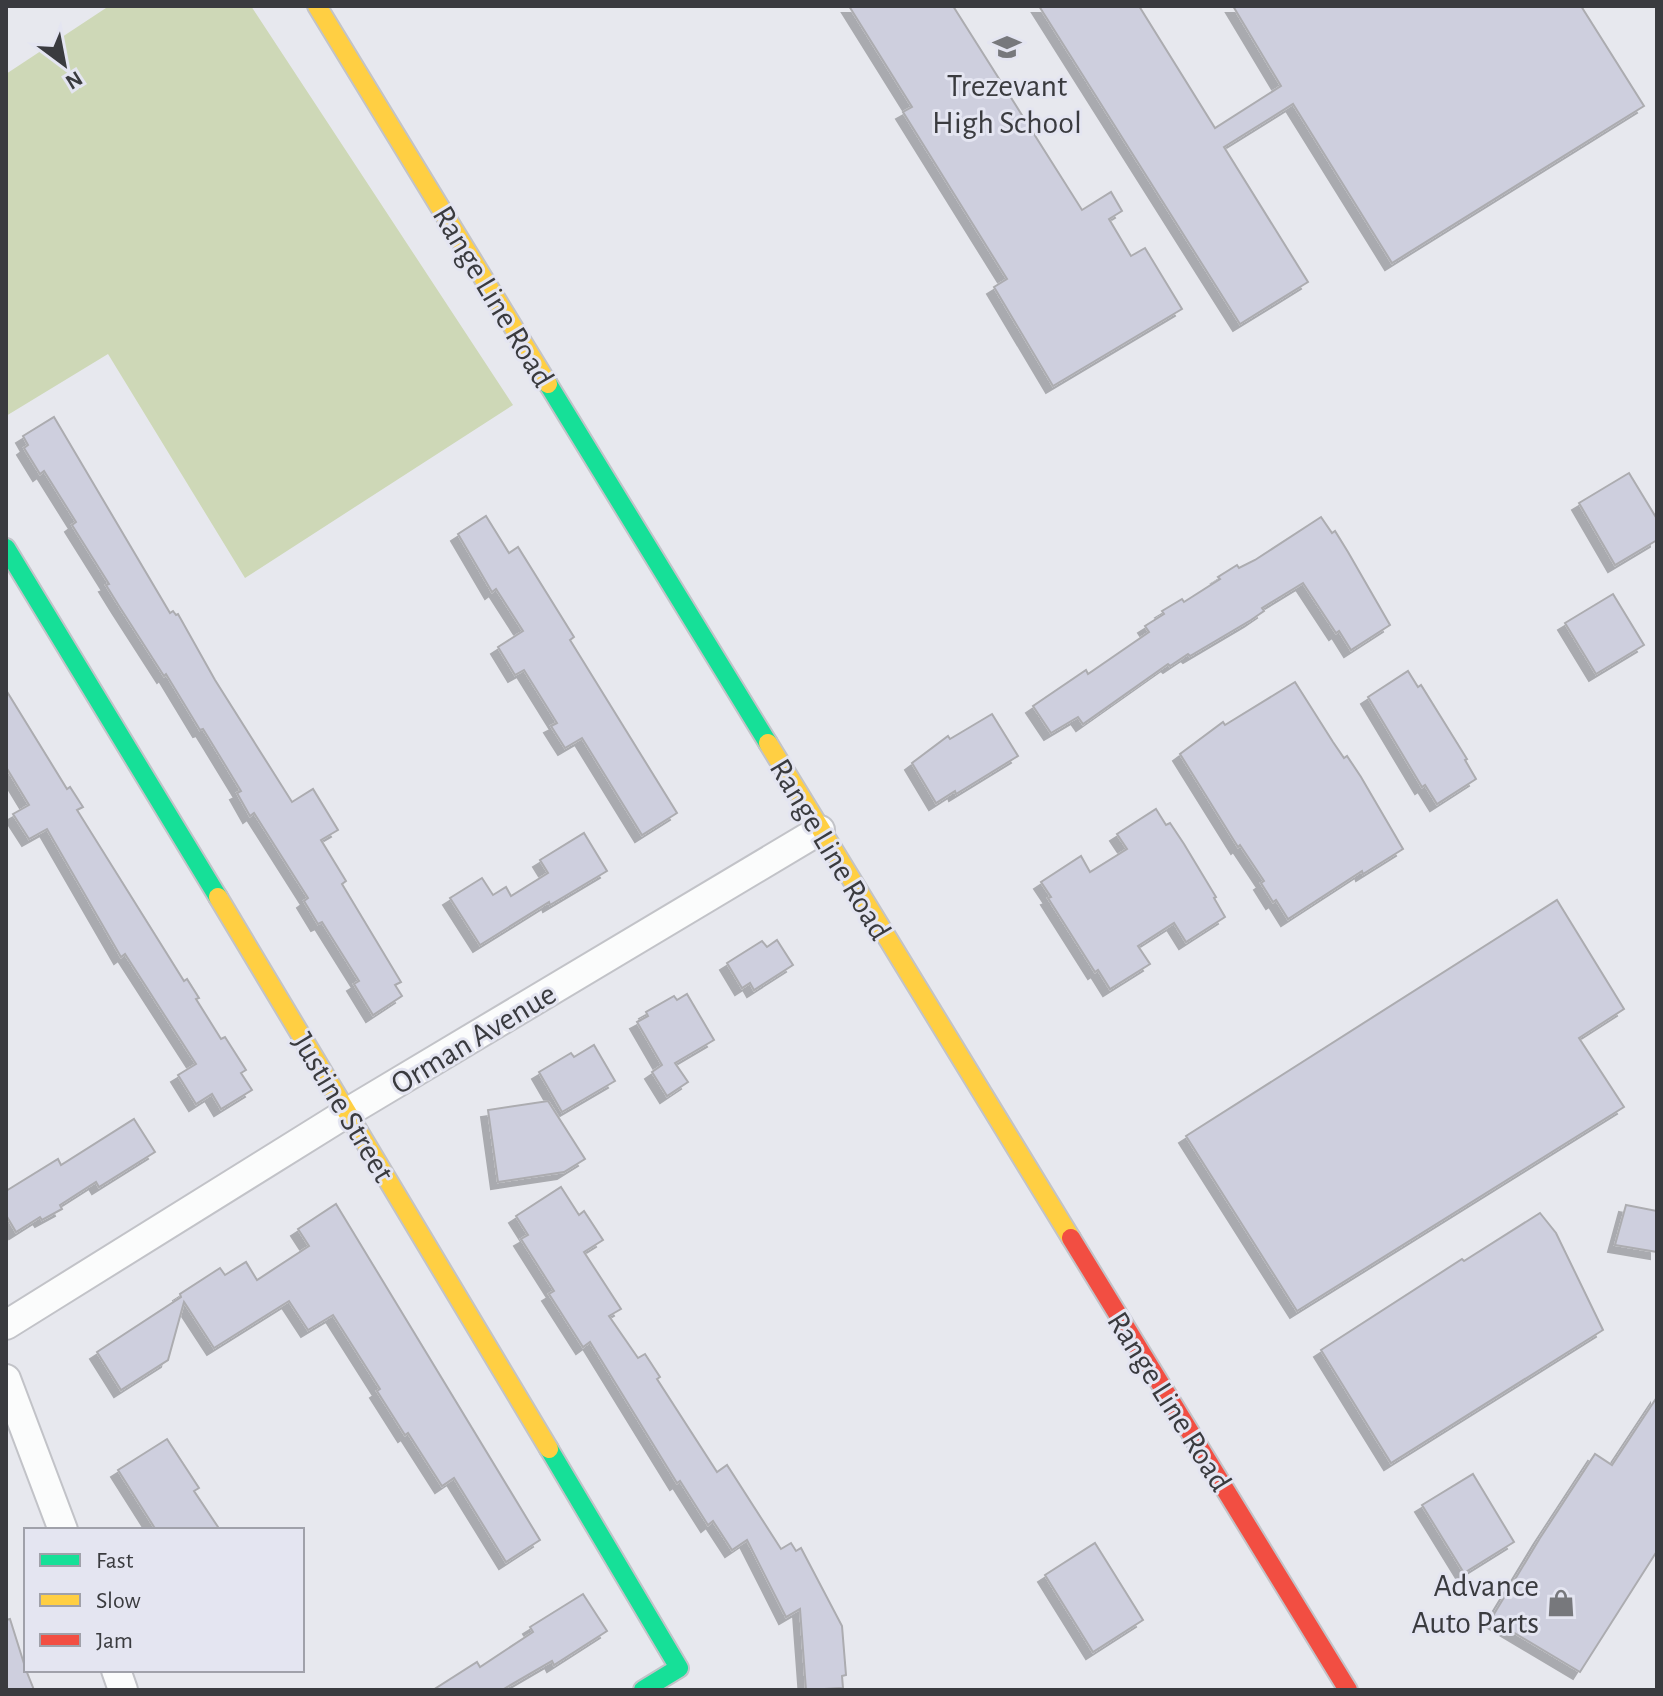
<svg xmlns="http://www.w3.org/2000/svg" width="1663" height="1696" viewBox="0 0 1663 1696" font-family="'Alegreya Sans',sans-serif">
<defs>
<filter id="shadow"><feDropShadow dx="-7" dy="7" stdDeviation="0" flood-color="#0004"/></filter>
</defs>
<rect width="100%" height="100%" fill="#e7e8ee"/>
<path fill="#ced8b7" d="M109,6H251L513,405L245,578L108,354L6,416V74Z"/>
<g fill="#cecfde" stroke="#acacb0" stroke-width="2" filter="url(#shadow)">
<path d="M849,6H953L1082,210L1111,192L1122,211L1109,219L1131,256L1145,248L1182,309L1053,386L994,287L1007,279L903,112L912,107Z"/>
<path d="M1039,6H1139L1215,128L1281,86L1233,6H1581L1644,106L1392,263L1293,104L1224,147L1308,282L1240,324Z"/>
<path d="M54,417L170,613L173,611L176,615L178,614L215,680L292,802L313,789L338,830L321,840L346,881L342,884L401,982L395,985L402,996L373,1015L354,984L359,981L322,922L318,924L304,901L308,898L254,813L250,816L237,793L241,791L208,737L203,729L200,730L166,674L164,676L119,606L106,585L109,584L72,525L76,522L44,471L40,474L24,448L28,445L23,436Z"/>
<path d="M1629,473L1657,519V540L1615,565L1579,503Z"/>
<path d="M486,516L509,553L518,547L574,637L570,640L677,813L642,835L582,738L565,748L551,726L557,723L524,670L515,675L498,647L523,631L496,589L492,592L458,534Z"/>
<path d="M1321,517L1332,533L1335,531L1348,552L1390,625L1351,650L1339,631L1336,633L1303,583L1262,608L1264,611L1251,620L1190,656L1188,654L1170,666L1168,664L1083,724L1078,717L1051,733L1033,706L1086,670L1088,674L1149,632L1145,626L1164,614L1162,611L1182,599L1184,602L1220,579L1218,577L1237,565L1239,568L1255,560Z"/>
<path d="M1613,594L1644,645L1596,674L1565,623Z"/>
<path d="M1408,671L1418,687L1421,685L1467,759L1465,760L1476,779L1437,804L1425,785L1422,787L1368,697Z"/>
<path d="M1295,682L1333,742L1344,758L1347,756L1361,777L1403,849L1363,874L1362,871L1288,919L1276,900L1273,902L1261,883L1264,881L1240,845L1238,847L1180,754L1223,722L1225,725Z"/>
<path d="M6,690L67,789L70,787L83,807L77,810L184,981L187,979L199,998L196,999L221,1039L225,1037L246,1070L241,1073L252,1090L221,1109L212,1094L196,1104L178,1075L196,1064L125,954L121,957L47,829L29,839L13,814L29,805L6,767Z"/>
<path d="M992,714L1018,756L956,794L955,791L936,803L912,763L948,736L950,739Z"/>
<path d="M1156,809L1166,825L1170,823L1184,844L1216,897L1214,898L1225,917L1186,942L1174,923L1138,946L1150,964L1110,989L1098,970L1095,972L1048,898L1051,897L1041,882L1081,856L1090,872L1127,849L1117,834Z"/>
<path d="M584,833L607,871L550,905L549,902L480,945L450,898L482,878L493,895L506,887L511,896L548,873L540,860Z"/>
<path d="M1557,900L1624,1009L1579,1038L1624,1107L1297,1311L1186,1136Z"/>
<path d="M777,940L793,965L754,990L750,983L742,988L727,963L762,941L767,947Z"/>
<path d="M687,994L714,1040L675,1063L688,1082L667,1096L652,1072L662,1065L637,1022L648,1016L646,1012L674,996L677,1000Z"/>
<path d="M594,1045L615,1081L562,1112L539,1072L571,1053L574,1057Z"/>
<path d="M548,1101L585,1159L564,1172L498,1182L488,1110Z"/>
<path d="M134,1119L155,1152L99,1187L96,1182L60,1205L62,1209L42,1220L40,1217L16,1232L6,1215V1191L58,1159L61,1165Z"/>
<path d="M561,1187L579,1215L584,1211L603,1240L584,1252L621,1309L609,1316L638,1358L645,1354L660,1377L657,1379L717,1472L727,1465L781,1549L791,1543L796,1551L801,1548L842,1626L846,1675L842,1676L843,1688L806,1690L800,1609L786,1617L747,1540L732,1550L713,1521L708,1525L680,1481L677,1483L590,1342L583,1347L549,1294L554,1291L521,1239L528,1235L516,1216Z"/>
<path d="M336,1204L540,1540L506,1562L454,1478L442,1486L408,1433L405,1435L377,1391L380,1389L333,1315L308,1330L289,1301L214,1348L184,1302L168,1360L121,1390L97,1352L181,1297L180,1294L220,1268L225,1275L246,1262L257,1280L309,1246L298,1229Z"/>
<path d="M1626,1205L1657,1211V1252L1615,1245Z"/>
<path d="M1540,1213L1556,1233L1603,1330L1391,1463L1321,1350L1462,1259L1464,1261Z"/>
<path d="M1657,1397V1551L1580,1672L1491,1619L1540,1538L1595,1454L1612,1465Z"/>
<path d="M167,1439L199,1488L194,1491L220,1530H156L118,1470Z"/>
<path d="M1473,1474L1514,1542L1464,1573L1422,1505Z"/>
<path d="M1095,1543L1143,1620L1093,1652L1045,1575Z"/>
<path d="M583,1594L607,1631L554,1665L552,1661L502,1690H433L477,1662L480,1667L533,1632L530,1627Z"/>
<path d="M10,1619L26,1670L34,1690H6V1620Z"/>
</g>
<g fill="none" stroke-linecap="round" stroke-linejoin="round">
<defs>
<g id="street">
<path d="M6,1325L348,1112L820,830"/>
<path d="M6,1379L63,1530"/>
<path d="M116,1670L123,1690"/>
</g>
<g id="fast">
<path d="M548,384L768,743"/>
<path d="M6,548L218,897"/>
<path d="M549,1449L679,1668L643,1690"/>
</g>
<g id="slow">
<path d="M317,6L548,384"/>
<path d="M768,743L1071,1238"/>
<path d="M218,897L549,1449"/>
</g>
<path id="jam" d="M1071,1238L1348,1690"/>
</defs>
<use href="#street" stroke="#c2c3c8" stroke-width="32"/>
<use href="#fast" stroke="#c2c3c8" stroke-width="22"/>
<use href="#slow" stroke="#c2c3c8" stroke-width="22"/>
<use href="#jam" stroke="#c2c3c8" stroke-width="22"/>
<use href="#street" stroke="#fbfcfc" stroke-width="28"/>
<use href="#fast" stroke="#16e098" stroke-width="18"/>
<use href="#slow" stroke="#ffcf43" stroke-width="18"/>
<use href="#jam" stroke="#f24e42" stroke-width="18"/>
</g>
<defs>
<symbol id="school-bare" viewBox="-9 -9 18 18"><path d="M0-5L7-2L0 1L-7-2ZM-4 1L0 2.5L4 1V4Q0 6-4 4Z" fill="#77787c" stroke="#e4e5f1" stroke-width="2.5" paint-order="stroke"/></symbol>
<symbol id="shop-bare" viewBox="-9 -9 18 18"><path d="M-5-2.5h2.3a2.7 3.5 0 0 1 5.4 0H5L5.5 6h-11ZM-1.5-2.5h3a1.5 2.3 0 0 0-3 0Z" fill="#77787c" stroke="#e4e5f1" stroke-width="2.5" paint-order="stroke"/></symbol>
</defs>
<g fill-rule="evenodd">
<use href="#school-bare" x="987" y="27" width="40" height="40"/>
<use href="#shop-bare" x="1541" y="1583" width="40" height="40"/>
</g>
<g text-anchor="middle" stroke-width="6" stroke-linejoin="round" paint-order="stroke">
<g font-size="32" fill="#3a3b3f" stroke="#e4e5f1">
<text x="1007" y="96">Trezevant<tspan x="1007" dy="37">High School</tspan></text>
<text x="1539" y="1596" text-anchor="end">Advance<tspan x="1539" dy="37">Auto Parts</tspan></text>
</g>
<g font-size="32" fill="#3a3b3f" stroke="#e4e5f1">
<text transform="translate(494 296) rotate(59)" y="11">Range Line Road</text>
<text transform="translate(831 849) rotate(59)" y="11">Range Line Road</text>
<text transform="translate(473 1038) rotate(-31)" y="11">Orman Avenue</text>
<text transform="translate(344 1107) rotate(59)" y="11">Justine Street</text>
<text transform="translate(1170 1401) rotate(58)" y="11">Range Line Road</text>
</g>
</g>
<rect width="1663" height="1696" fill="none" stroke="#3a3b3f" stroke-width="16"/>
<rect x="24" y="1528" width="280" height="144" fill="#e4e5f1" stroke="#a0a1aa" stroke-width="2"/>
<rect x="40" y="1554" width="40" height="12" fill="#16e098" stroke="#a0a1aa" stroke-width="2"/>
<text x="96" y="1568" font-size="24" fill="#3a3b3f">Fast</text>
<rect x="40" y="1594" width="40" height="12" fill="#ffcf43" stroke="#a0a1aa" stroke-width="2"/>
<text x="96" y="1608" font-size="24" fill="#3a3b3f">Slow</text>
<rect x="40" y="1634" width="40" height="12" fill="#f24e42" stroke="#a0a1aa" stroke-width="2"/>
<text x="96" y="1648" font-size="24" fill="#3a3b3f">Jam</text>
<g transform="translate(64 64) rotate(148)" stroke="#e4e5f1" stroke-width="6" paint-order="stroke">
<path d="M0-6L14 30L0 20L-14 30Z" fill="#3a3b3f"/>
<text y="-12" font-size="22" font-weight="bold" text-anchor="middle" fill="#3a3b3f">N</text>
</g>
</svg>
